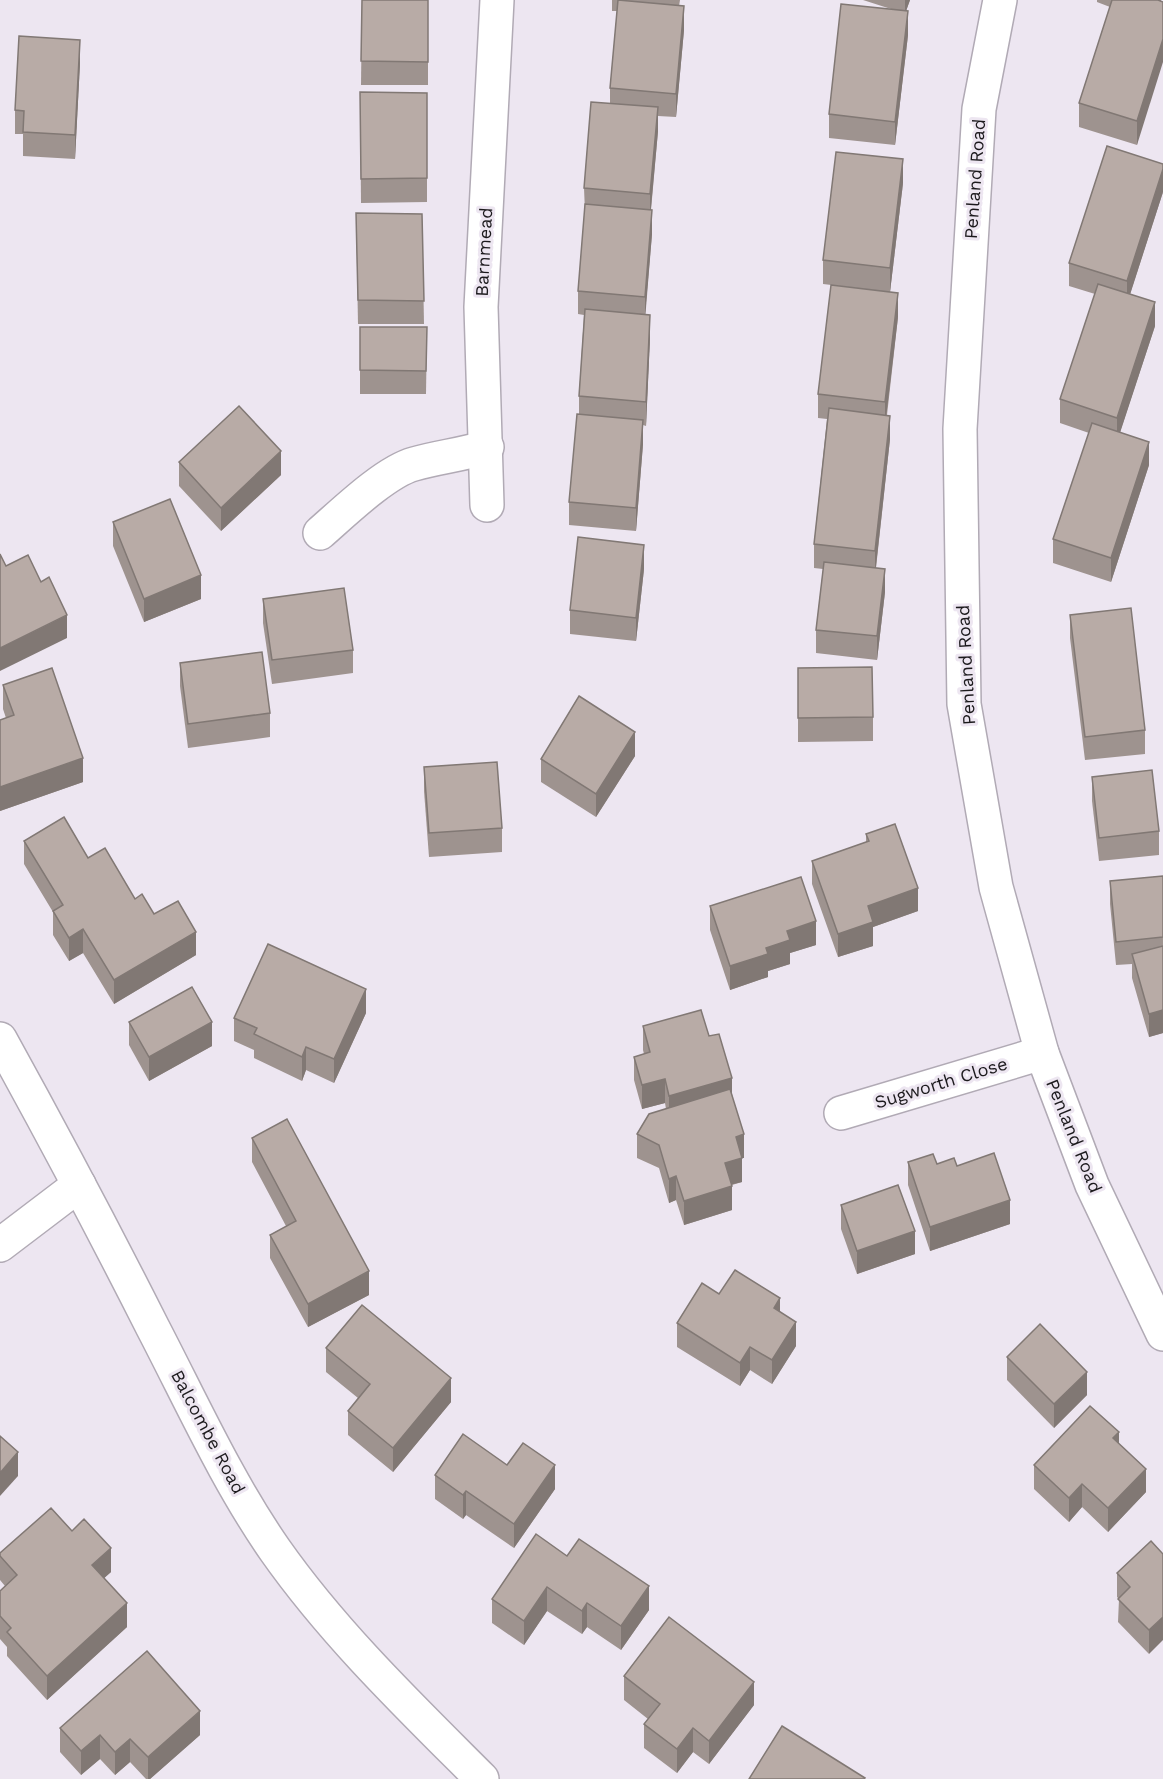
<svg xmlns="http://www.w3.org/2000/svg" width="1163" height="1779" viewBox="0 0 1163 1779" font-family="'Work Sans',sans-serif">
<rect width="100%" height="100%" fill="#ede6f1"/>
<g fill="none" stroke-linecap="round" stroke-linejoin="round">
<defs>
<g id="minor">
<path d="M1000,0L979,109L960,429L964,704L996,887L1042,1053L1092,1185L1163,1334"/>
<path d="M487,505L481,307L497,0"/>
<path d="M320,533C343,513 385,472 414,464C438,457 461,455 487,447"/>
<path d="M841,1113L1042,1053"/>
<path d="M0,1245L79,1185"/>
</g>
<path id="tertiary" d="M0,1039C53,1135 104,1231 153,1328C192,1403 227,1481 275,1550C334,1634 410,1707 482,1779"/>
</defs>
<use href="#minor" stroke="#b1aab5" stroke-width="36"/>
<use href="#tertiary" stroke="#b1aab5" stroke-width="36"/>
<use href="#minor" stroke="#fff" stroke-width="33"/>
<use href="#tertiary" stroke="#fff" stroke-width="33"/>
</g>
<g fill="#9e938f">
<path d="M362,0H428V85H361Z"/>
<path d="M612,0H680L679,6L684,30L676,117L658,116V131L651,210L652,234L645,314L650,338L646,426L643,425V444L636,531L569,525V502L579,415V396L584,315L578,314V291L585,212L584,188L610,103V88L617,11H612Z"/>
<path d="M863,0H910L906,11L908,35L895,145L829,138V114L891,9Z"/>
<path d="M1097,0H1161L1137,145L1079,127V103L1110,7L1097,2Z"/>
<path d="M80,63L75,159L23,156V134H15V110Z"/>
<path d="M360,92L427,93V202L361,203Z"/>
<path d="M903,183L890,292L823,284V260Z"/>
<path d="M1163,192L1130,294L1155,326L1120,432L1149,465L1111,582L1053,563V539L1089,433L1060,423V399L1095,294L1069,286V263Z"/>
<path d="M356,213L422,214L424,324H358Z"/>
<path d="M898,317L887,415L890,439L876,568L885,592L877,660L816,653V630L823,569L814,568V544L827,419L818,418V394Z"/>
<path d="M360,327H427L426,394H360Z"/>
<path d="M179,462L281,475L221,531L179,486Z"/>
<path d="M113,522L201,599L144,622L113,546Z"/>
<path d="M644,569L636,641L570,634V610Z"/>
<path d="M263,599L353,650V673L272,684L263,623Z"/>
<path d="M1070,615L1145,730V754L1085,760L1070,638Z"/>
<path d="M180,663L270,713V737L188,748L180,686Z"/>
<path d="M798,668L873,717V741L798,742Z"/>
<path d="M3,685L83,782L0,811V720L6,718L3,709Z"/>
<path d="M635,756L596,817L541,782V759Z"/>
<path d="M424,767L502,828V852L429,857L424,791Z"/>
<path d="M1092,777L1159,831V855L1099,861L1092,801Z"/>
<path d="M866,834L918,911L873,927V946L838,957L812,884V861L866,842Z"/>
<path d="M24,841L88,858L135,899L154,914L196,955L114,1004L83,953L69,961L53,935V912L24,864Z"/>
<path d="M1163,876V1033L1149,1037L1132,978V964L1116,965L1110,904V881Z"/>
<path d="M710,906L816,945L790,953V964L768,971V977L730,990L710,930Z"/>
<path d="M366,1013L334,1083L306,1070L302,1081L254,1058V1050L234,1041V1018Z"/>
<path d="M129,1022L212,1046L149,1081L129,1045Z"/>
<path d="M643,1026L709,1036L732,1094L744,1158H742V1182L732,1185V1210L684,1225L676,1200L669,1203L659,1168L637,1158V1134L666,1109L665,1103L642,1109L634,1080V1057L644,1054L643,1050Z"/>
<path d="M252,1138L369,1295L308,1327L270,1258V1235L286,1226L252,1162Z"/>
<path d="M908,1162L957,1166L1010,1224L930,1251L908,1185Z"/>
<path d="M841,1205L915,1254L857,1274L841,1229Z"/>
<path d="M719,1294L780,1312L796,1346L772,1384L750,1370L740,1386L677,1347V1323Z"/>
<path d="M326,1348L451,1402L393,1472L348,1435V1411L358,1398L326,1372Z"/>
<path d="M1007,1357L1087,1395L1054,1428L1007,1380Z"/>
<path d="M507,1465L555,1489L514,1548L466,1515L463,1519L435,1499V1475Z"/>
<path d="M1034,1465L1146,1492L1108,1532L1082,1507L1069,1522L1034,1489Z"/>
<path d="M1151,1541L1149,1654L1118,1622L1119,1599L1117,1597V1573Z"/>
<path d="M0,1553L111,1572L104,1578L127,1627L47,1700L7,1656V1647L0,1639V1591L5,1586L0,1580Z"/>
<path d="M567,1556L649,1610L621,1650L587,1627L582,1634L547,1611L524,1645L492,1623V1599Z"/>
<path d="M624,1676L754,1705L709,1764L693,1752L677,1773L644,1748V1724L648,1719L624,1700Z"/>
<path d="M60,1728L200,1735L150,1779H146L130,1762L115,1775L100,1759L81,1775L60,1752Z"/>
</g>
<g fill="#817874">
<path d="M905,0H910L905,14Z"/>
<path d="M684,6V30L676,117V94Z"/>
<path d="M908,11V35L895,145V122Z"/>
<path d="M1163,39V62L1137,145V121Z"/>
<path d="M80,40V63L75,159V135Z"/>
<path d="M658,107V131L650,218V194Z"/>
<path d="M903,159V183L890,292V268Z"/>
<path d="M1163,169V192L1127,304V281Z"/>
<path d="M652,210V234L645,320V297Z"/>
<path d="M898,293V317L885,426V402Z"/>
<path d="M1155,302V326L1117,442V418Z"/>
<path d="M650,315V338L646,426V402Z"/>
<path d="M890,416V439L875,575V551Z"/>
<path d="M643,420V444L636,531V508Z"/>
<path d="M1149,442V465L1111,582V558Z"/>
<path d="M281,451V475L221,531V508Z"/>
<path d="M644,545V569L636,641V618Z"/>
<path d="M885,569V592L877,660V636Z"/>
<path d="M201,575V599L144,622V599Z"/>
<path d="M67,615V638L0,671V648Z"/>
<path d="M635,732V756L596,817V794Z"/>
<path d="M83,758V782L0,811V787Z"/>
<path d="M918,888V911L873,927V946L838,957V934L868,906Z"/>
<path d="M816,921V945L790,953V964L768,971V977L730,990V966L787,931Z"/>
<path d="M83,929V953L69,961V938Z"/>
<path d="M196,932V955L114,1004V980Z"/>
<path d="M366,989V1013L334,1083V1059Z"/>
<path d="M1163,1010V1033L1149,1037V1014Z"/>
<path d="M212,1022V1046L149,1081V1057Z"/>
<path d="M306,1047V1070L302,1081V1057Z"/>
<path d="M732,1078V1102L669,1120V1096Z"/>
<path d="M665,1079V1103L642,1109V1085Z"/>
<path d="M744,1134V1158H742V1182L725,1186V1163L736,1137Z"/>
<path d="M676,1176V1200L669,1203V1179Z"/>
<path d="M732,1186V1210L684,1225V1201Z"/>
<path d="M1010,1200V1224L930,1251V1227Z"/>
<path d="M915,1231V1254L857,1274V1251Z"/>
<path d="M369,1271V1295L308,1327V1304Z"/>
<path d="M780,1298V1322L774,1308Z"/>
<path d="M796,1322V1346L772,1384V1360Z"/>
<path d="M750,1347V1370L740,1386V1363Z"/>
<path d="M1087,1372V1395L1054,1428V1404Z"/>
<path d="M451,1378V1402L393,1472V1448Z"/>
<path d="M1119,1432V1456L1113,1438Z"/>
<path d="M18,1452V1476L0,1496V1473Z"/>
<path d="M555,1465V1489L514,1548V1524Z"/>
<path d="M1146,1469V1492L1108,1532V1508Z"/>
<path d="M1082,1484V1507L1069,1522V1498Z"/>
<path d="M466,1491V1515L463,1519V1495Z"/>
<path d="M111,1548V1572L92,1589V1565Z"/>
<path d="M649,1586V1610L621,1650V1626Z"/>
<path d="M547,1587V1611L524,1645V1621Z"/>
<path d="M127,1603V1627L47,1700V1676Z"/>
<path d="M587,1603V1627L582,1634V1611Z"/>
<path d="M1163,1617V1640L1149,1654V1630Z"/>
<path d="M754,1682V1705L709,1764V1741Z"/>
<path d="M200,1711V1735L150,1779H148V1757Z"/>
<path d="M693,1728V1752L677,1773V1749Z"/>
<path d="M100,1735V1759L81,1775V1751Z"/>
<path d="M130,1739V1762L115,1775V1752Z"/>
</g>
<g fill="#b8aba6" stroke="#817874" stroke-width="1.5">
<path d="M362,0H428V62L361,61Z"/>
<path d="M618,0L684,6L676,94L610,88Z"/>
<path d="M1112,0H1158L1163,2V39L1137,121L1079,103Z"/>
<path d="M841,4L908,11L895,122L829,114Z"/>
<path d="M19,36L80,40L75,135L23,132L24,111L15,110Z"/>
<path d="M360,92L427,93V178L361,179Z"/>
<path d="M591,102L658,107L650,194L584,188Z"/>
<path d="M1107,146L1163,164V169L1127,281L1069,263Z"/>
<path d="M836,152L903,159L890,268L823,260Z"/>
<path d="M585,204L652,210L645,297L578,291Z"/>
<path d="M356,213L422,214L424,301L358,300Z"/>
<path d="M1098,284L1155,302L1117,418L1060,399Z"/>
<path d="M831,285L898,293L885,402L818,394Z"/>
<path d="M585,309L650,315L646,402L579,396Z"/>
<path d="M360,327H427L426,371L360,370Z"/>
<path d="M239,406L281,451L221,508L179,462Z"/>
<path d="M829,408L890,416L875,551L814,544Z"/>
<path d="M577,414L643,420L636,508L569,502Z"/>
<path d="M1092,423L1149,442L1111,558L1053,539Z"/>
<path d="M170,499L201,575L144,599L113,522Z"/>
<path d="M578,537L644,545L636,618L570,610Z"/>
<path d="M0,554L6,566L28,555L41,582L49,577L67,615L0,648Z"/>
<path d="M824,562L885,569L877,636L816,630Z"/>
<path d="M344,588L353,650L272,660L263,599Z"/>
<path d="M1131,608L1145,730L1085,737L1070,615Z"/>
<path d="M262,652L270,713L188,724L180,663Z"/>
<path d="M872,667L873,717L798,718V668Z"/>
<path d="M52,668L83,758L0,787V720L14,715L3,685Z"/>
<path d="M579,696L635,732L596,794L541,759Z"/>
<path d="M497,762L502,828L429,833L424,767Z"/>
<path d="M1152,770L1159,831L1099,838L1092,777Z"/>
<path d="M64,817L88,858L105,848L135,899L142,894L154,914L178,901L196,932L114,980L83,929L69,938L53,911L63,905L24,841Z"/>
<path d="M895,824L918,888L868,906L873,922L838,934L812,861L869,841L866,834Z"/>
<path d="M1163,876V937L1116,942L1110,881Z"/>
<path d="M801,877L816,921L787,931L790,940L766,948L768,954L730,966L710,906Z"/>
<path d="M268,944L366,989L334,1059L306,1047L302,1057L254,1034L257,1028L234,1018Z"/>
<path d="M1163,946V1010L1149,1014L1132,954Z"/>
<path d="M192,987L212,1022L149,1057L129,1022Z"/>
<path d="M701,1010L709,1036L719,1034L732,1078L669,1096L665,1079L642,1085L634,1057L650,1052L643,1026Z"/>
<path d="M730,1089L744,1134L736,1137L742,1158L725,1163L732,1186L684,1201L676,1176L669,1179L659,1145L637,1134L649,1114Z"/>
<path d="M287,1119L369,1271L308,1304L270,1235L296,1221L252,1138Z"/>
<path d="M994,1153L1010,1200L930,1227L908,1162L933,1154L937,1164L954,1158L957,1166Z"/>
<path d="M898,1185L915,1231L857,1251L841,1205Z"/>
<path d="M735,1270L780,1298L774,1308L796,1322L772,1360L750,1347L740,1363L677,1323L702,1283L719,1294Z"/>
<path d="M362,1305L451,1378L393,1448L348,1411L370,1384L326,1348Z"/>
<path d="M1040,1324L1087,1372L1054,1404L1007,1357Z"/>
<path d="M1090,1406L1119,1432L1113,1438L1146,1469L1108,1508L1082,1484L1069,1498L1034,1465Z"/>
<path d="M463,1434L507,1465L523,1443L555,1465L514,1524L466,1491L463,1495L435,1475Z"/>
<path d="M0,1436L18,1452L0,1473Z"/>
<path d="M51,1508L72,1531L84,1519L111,1548L92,1565L127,1603L47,1676L7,1632L11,1628L0,1616V1591L17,1575L0,1556V1553Z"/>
<path d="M536,1534L567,1556L579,1539L649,1586L621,1626L587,1603L582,1611L547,1587L524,1621L492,1599Z"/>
<path d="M1151,1541L1163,1554V1617L1149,1630L1118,1599L1130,1587L1117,1573Z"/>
<path d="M669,1617L754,1682L709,1741L693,1728L677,1749L644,1724L660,1704L624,1676Z"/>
<path d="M147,1651L200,1711L148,1757L130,1739L115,1752L100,1735L81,1751L60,1728Z"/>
<path d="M782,1726L865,1778L864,1779H749Z"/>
</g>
<g text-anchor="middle" stroke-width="6" stroke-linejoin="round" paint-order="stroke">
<g font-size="18" fill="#1c1a1d" stroke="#ede6f1">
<text transform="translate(975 179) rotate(-86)" y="6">Penland Road</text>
<text transform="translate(484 252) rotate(-87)" y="6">Barnmead</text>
<text transform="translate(966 665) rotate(-93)" y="6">Penland Road</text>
<text transform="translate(941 1083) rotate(-17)" y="6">Sugworth Close</text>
<text transform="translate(1074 1136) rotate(68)" y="6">Penland Road</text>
<text transform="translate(208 1432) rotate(62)" y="6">Balcombe Road</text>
</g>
</g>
</svg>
